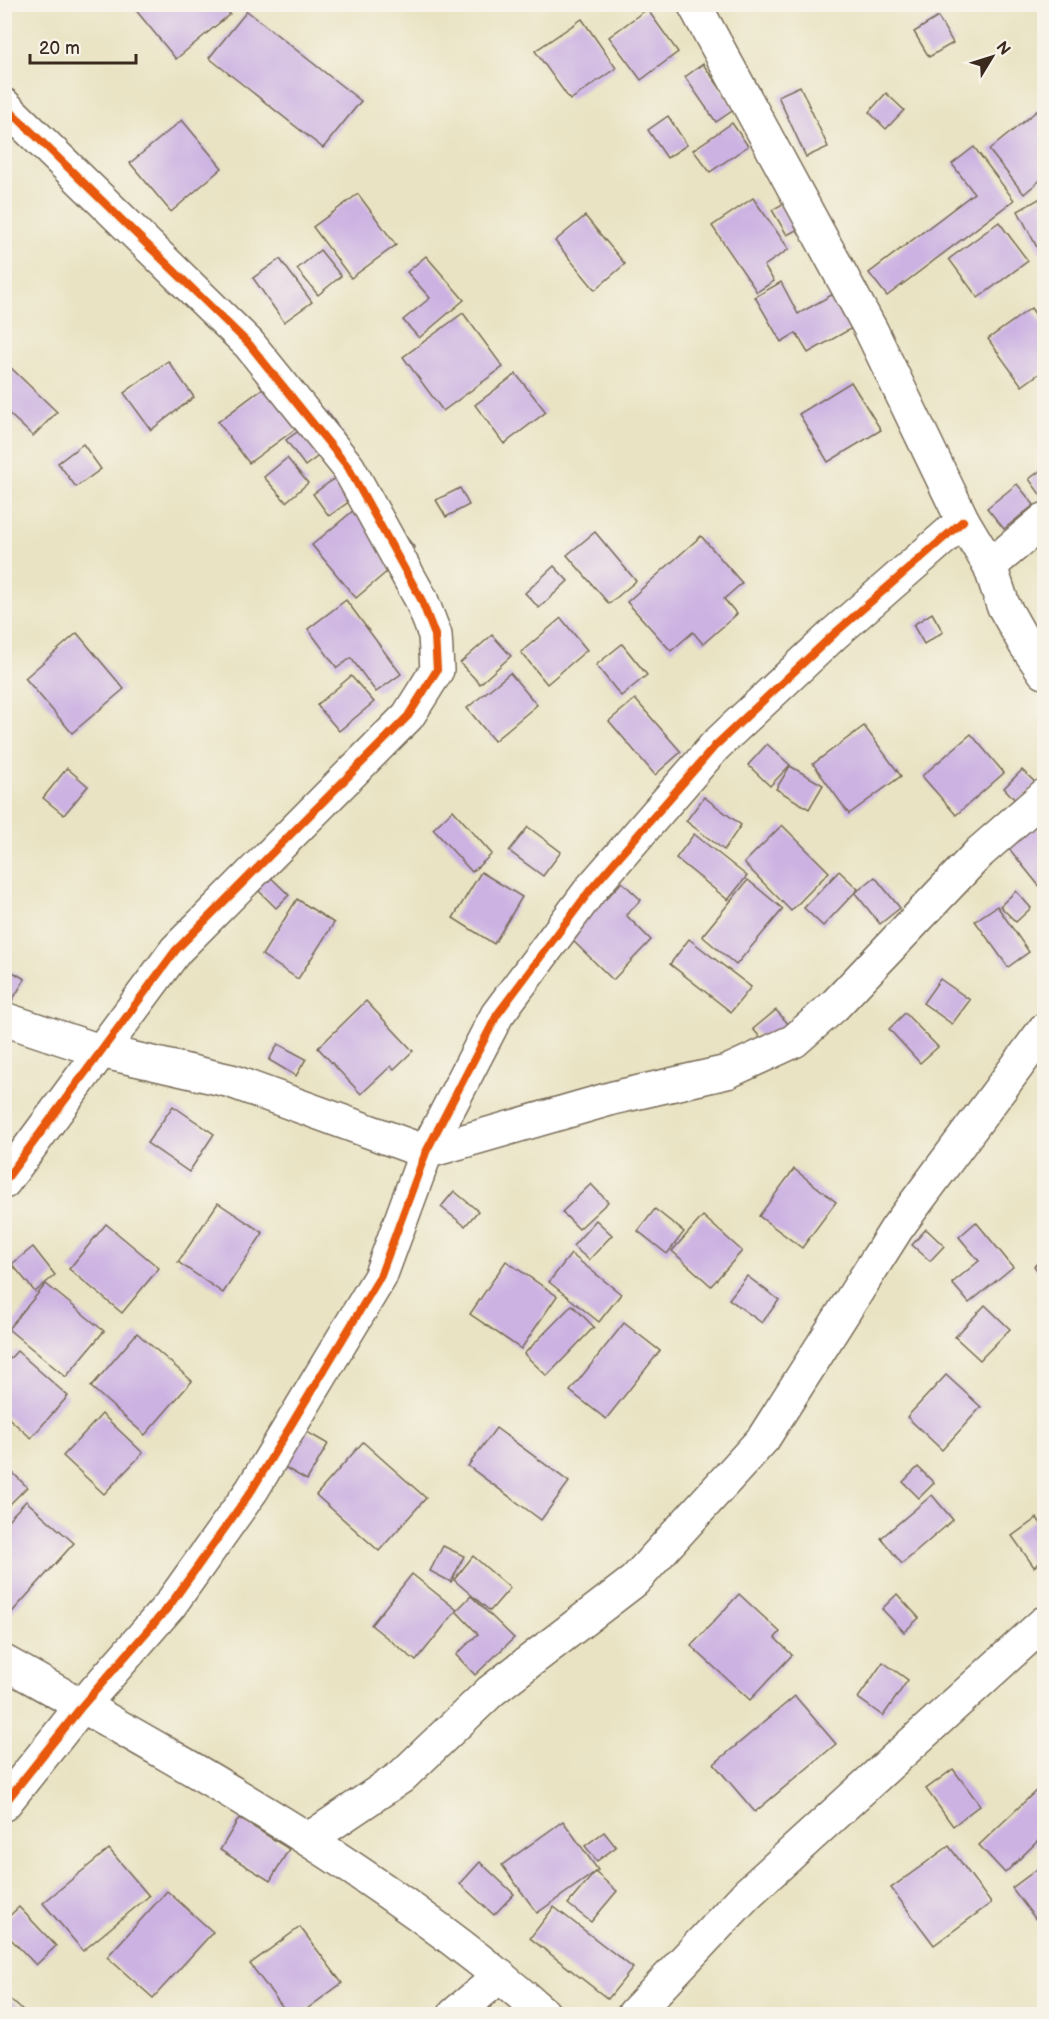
<svg xmlns="http://www.w3.org/2000/svg" width="1049" height="2019" viewBox="0 0 1049 2019" font-family="'Balsamiq Sans',sans-serif">
<rect width="100%" height="100%" fill="#f7f3e8"/>
<filter id="ink" filterUnits="userSpaceOnUse"><feTurbulence type="fractalNoise" baseFrequency=".0167" numOctaves="2"/><feDisplacementMap in="SourceGraphic" scale="12" xChannelSelector="R" yChannelSelector="G"/><feConvolveMatrix kernelMatrix="1 2 1 2 8 2 1 2 1" color-interpolation-filters="sRGB"/></filter>
<filter id="wash" filterUnits="userSpaceOnUse"><feTurbulence type="fractalNoise" baseFrequency=".008" numOctaves="4" result="noise"/><feDisplacementMap in="SourceGraphic" scale="24" xChannelSelector="R" yChannelSelector="G"/><feGaussianBlur stdDeviation="1.35" result="paint"/><feColorMatrix in="noise" values="0 0 0 0 0 0 0 0 0 0 0 0 0 0 0 0 0 1.4 0 .05"/><feComposite in="paint" operator="in"/></filter>
<g filter="url(#wash)">
<rect width="100%" height="100%" fill="#e9e3c3"/>
<g id="blocks">
<g fill="#ccb2e2">
<path d="M139,5H222L230,14L176,59L134,8Z"/>
<path d="M647,9L678,52L641,80L609,37Z"/>
<path d="M247,11L361,101L323,148L209,58Z"/>
<path d="M938,17L953,43L929,57L914,32Z"/>
<path d="M582,19L616,68L570,100L535,51Z"/>
<path d="M703,64L735,109L716,122L685,77Z"/>
<path d="M800,86L828,147L806,157L778,96Z"/>
<path d="M886,93L904,110L886,129L869,112Z"/>
<path d="M1044,105V177L1024,194L989,150Z"/>
<path d="M668,116L687,145L667,158L648,130Z"/>
<path d="M182,120L222,168L171,212L130,163Z"/>
<path d="M732,123L748,146L710,172L693,150Z"/>
<path d="M974,147L1014,200L887,296L869,273L974,193L952,164Z"/>
<path d="M358,194L396,245L351,278L313,227Z"/>
<path d="M1044,196V250L1040,253L1018,211Z"/>
<path d="M753,198L789,249L764,266L774,281L757,292L712,226Z"/>
<path d="M793,198L808,224L787,235L772,210Z"/>
<path d="M585,216L625,264L595,290L555,241Z"/>
<path d="M999,222L1028,261L978,298L949,259Z"/>
<path d="M320,250L341,276L318,295L297,269Z"/>
<path d="M426,256L464,300L419,338L403,320L430,298L407,272Z"/>
<path d="M280,259L312,302L284,322L253,278Z"/>
<path d="M781,282L798,314L835,293L854,327L808,353L796,333L781,342L755,297Z"/>
<path d="M1031,308L1044,327V370L1022,386L988,339Z"/>
<path d="M463,313L503,367L443,411L403,357Z"/>
<path d="M168,361L194,397L151,430L124,393Z"/>
<path d="M9,366L57,412L33,436L4,409V372Z"/>
<path d="M516,374L546,412L504,444L475,405Z"/>
<path d="M851,382L881,430L828,462L799,414Z"/>
<path d="M267,385L298,427L249,463L218,422Z"/>
<path d="M327,411L345,436L305,466L286,440Z"/>
<path d="M83,444L101,469L76,487L58,463Z"/>
<path d="M287,458L308,483L286,502L264,477Z"/>
<path d="M1044,468V500L1029,479Z"/>
<path d="M348,469L364,491L329,516L313,494Z"/>
<path d="M1017,484L1034,505L1004,529L987,508Z"/>
<path d="M460,488L469,505L446,517L436,500Z"/>
<path d="M372,495L415,548L356,598L312,545Z"/>
<path d="M595,532L636,581L609,604L567,555Z"/>
<path d="M701,536L742,583L724,599L737,614L703,644L693,632L671,651L627,602Z"/>
<path d="M554,566L568,581L539,608L525,593Z"/>
<path d="M346,600L401,674L376,692L351,658L337,668L308,629Z"/>
<path d="M932,613L943,632L924,644L913,625Z"/>
<path d="M561,618L587,650L547,684L521,652Z"/>
<path d="M77,633L124,689L72,733L25,678Z"/>
<path d="M492,635L511,656L480,684L460,663Z"/>
<path d="M622,644L647,675L621,696L596,665Z"/>
<path d="M510,673L537,705L494,741L467,708Z"/>
<path d="M351,676L374,702L339,731L317,705Z"/>
<path d="M635,699L681,752L655,775L609,721Z"/>
<path d="M864,726L901,776L849,814L813,764Z"/>
<path d="M971,734L1004,773L956,815L922,776Z"/>
<path d="M767,744L790,765L770,786L748,765Z"/>
<path d="M790,766L823,785L809,809L776,789Z"/>
<path d="M67,768L88,786L64,815L43,798Z"/>
<path d="M1022,770L1037,784L1018,803L1004,788Z"/>
<path d="M704,797L741,825L724,850L686,821Z"/>
<path d="M453,810L492,854L472,872L433,829Z"/>
<path d="M1030,819L1044,838V892L1003,841Z"/>
<path d="M782,825L829,872L791,911L744,863Z"/>
<path d="M528,827L561,852L543,876L509,851Z"/>
<path d="M694,834L747,876L728,900L676,858Z"/>
<path d="M263,870L289,895L276,908L251,883Z"/>
<path d="M839,871L858,889L823,926L804,908Z"/>
<path d="M481,872L522,897L494,944L453,918Z"/>
<path d="M875,877L900,908L880,924L855,893Z"/>
<path d="M748,880L783,909L736,965L702,936Z"/>
<path d="M622,882L641,900L626,915L651,940L613,980L564,932L601,894L606,899Z"/>
<path d="M1016,891L1031,908L1016,922L1000,906Z"/>
<path d="M297,899L334,923L298,979L262,955Z"/>
<path d="M997,906L1029,952L1008,967L975,921Z"/>
<path d="M689,939L751,987L731,1012L670,964Z"/>
<path d="M4,967L25,979L9,1006L4,1003Z"/>
<path d="M940,979L970,1000L952,1024L923,1003Z"/>
<path d="M366,1001L413,1051L394,1069L391,1066L361,1094L318,1048Z"/>
<path d="M776,1010L796,1033L774,1053L753,1029Z"/>
<path d="M905,1013L938,1047L920,1063L889,1029Z"/>
<path d="M278,1044L306,1059L296,1076L269,1060Z"/>
<path d="M173,1106L214,1134L189,1172L147,1143Z"/>
<path d="M794,1169L836,1202L802,1248L759,1216Z"/>
<path d="M591,1184L608,1202L579,1229L562,1212Z"/>
<path d="M454,1191L478,1211L465,1226L441,1207Z"/>
<path d="M218,1203L263,1233L223,1293L178,1262Z"/>
<path d="M655,1209L684,1232L667,1254L638,1231Z"/>
<path d="M703,1216L742,1251L711,1286L672,1251Z"/>
<path d="M596,1220L612,1235L589,1260L573,1246Z"/>
<path d="M976,1222L1013,1267L969,1303L952,1283L979,1261L959,1237Z"/>
<path d="M106,1224L159,1268L122,1313L69,1269Z"/>
<path d="M926,1229L944,1246L930,1261L912,1245Z"/>
<path d="M33,1247L55,1275L35,1292L12,1264Z"/>
<path d="M571,1254L621,1294L599,1322L549,1282Z"/>
<path d="M1044,1257V1279L1034,1266Z"/>
<path d="M506,1261L557,1296L521,1349L470,1314Z"/>
<path d="M747,1276L779,1300L762,1323L729,1299Z"/>
<path d="M46,1284L104,1331L66,1377L8,1329Z"/>
<path d="M572,1305L594,1327L547,1376L524,1354Z"/>
<path d="M985,1305L1010,1329L980,1360L955,1337Z"/>
<path d="M624,1323L660,1351L606,1419L570,1391Z"/>
<path d="M137,1333L192,1381L145,1435L91,1387Z"/>
<path d="M17,1351L68,1396L31,1438L4,1414V1365Z"/>
<path d="M946,1375L981,1407L942,1450L907,1417Z"/>
<path d="M102,1414L143,1453L104,1494L63,1456Z"/>
<path d="M496,1428L569,1482L541,1520L468,1466Z"/>
<path d="M305,1431L328,1444L307,1480L284,1467Z"/>
<path d="M363,1442L426,1498L379,1551L316,1495Z"/>
<path d="M4,1464L27,1487L4,1510Z"/>
<path d="M918,1467L934,1483L919,1498L903,1482Z"/>
<path d="M932,1495L953,1520L902,1564L881,1538Z"/>
<path d="M26,1501L74,1543L4,1621V1524Z"/>
<path d="M1037,1518L1044,1528V1559L1034,1567L1012,1536Z"/>
<path d="M443,1546L464,1556L451,1582L430,1571Z"/>
<path d="M473,1556L510,1588L490,1611L454,1580Z"/>
<path d="M412,1574L457,1610L471,1596L514,1638L475,1675L456,1655L478,1634L456,1611L416,1661L371,1625Z"/>
<path d="M739,1594L780,1632L775,1638L792,1655L750,1700L691,1646Z"/>
<path d="M897,1594L919,1618L904,1632L882,1609Z"/>
<path d="M883,1662L908,1680L883,1716L858,1698Z"/>
<path d="M795,1696L836,1744L755,1812L714,1764Z"/>
<path d="M953,1769L980,1805L953,1826L926,1789Z"/>
<path d="M1041,1786L1044,1789V1835L1005,1873L979,1845Z"/>
<path d="M239,1818L289,1849L270,1881L220,1850Z"/>
<path d="M563,1821L598,1870L537,1913L502,1865Z"/>
<path d="M604,1832L616,1847L597,1861L585,1846Z"/>
<path d="M949,1846L991,1903L934,1945L891,1888Z"/>
<path d="M109,1849L149,1896L83,1951L43,1903Z"/>
<path d="M480,1862L514,1894L494,1915L460,1884Z"/>
<path d="M1044,1864V1916L1037,1921L1012,1888Z"/>
<path d="M595,1872L617,1891L591,1922L568,1904Z"/>
<path d="M167,1891L213,1932L153,1998L107,1957Z"/>
<path d="M19,1907L56,1946L36,1965L4,1932V1921Z"/>
<path d="M554,1907L633,1968L608,1999L530,1938Z"/>
<path d="M300,1927L342,1983L300,2014H288L250,1964Z"/>
<path d="M4,1995L28,2014H4Z"/>
</g>
</g>
</g>
<g filter="url(#ink)">
<use href="#blocks" fill-opacity="0" stroke="#786b58" stroke-width="1.5"/>
<g fill="none" stroke-linecap="round" stroke-linejoin="round">
<defs>
<g id="minor">
<path d="M694,4L871,330L963,521L990,566L1003,605L1025,644L1044,672"/>
<path d="M4,105L249,344L348,467L421,599L435,635L437,670L408,716L176,950L4,1182"/>
<path d="M990,566L1044,520"/>
<path d="M4,1019L100,1051L231,1081L426,1152L613,1098L727,1072L794,1041L834,1006L980,852L1044,796"/>
<path d="M4,1662C191,1767 383,1872 544,2014"/>
<path d="M4,1804L82,1706L170,1605L252,1490L380,1277L426,1152L497,1015L591,889L715,746L835,633L963,521"/>
<path d="M309,1839L401,1777L491,1691L634,1581L763,1439L897,1228L1044,1030"/>
<path d="M455,2014L500,1976"/>
<path d="M634,2014L748,1893L1044,1623"/>
</g>
</defs>
<use href="#minor" stroke="#786b58" stroke-width="36"/>
<use href="#minor" stroke="#fff" stroke-width="33"/>
<defs>
<g id="cycleway">
<path d="M4,105L249,344L348,467L421,599L435,635L437,670L408,716L176,950L4,1182"/>
<path d="M4,1804L82,1706L170,1605L252,1490L380,1277L426,1152L497,1015L591,889L715,746L835,633L963,521"/>
</g>
</defs>
<use href="#cycleway" stroke="#f7f3e8" stroke-width="11"/>
<use href="#cycleway" stroke="#e8590c" stroke-width="8"/>
</g>
</g>
<rect width="1049" height="2019" fill="none" stroke="#f7f3e8" stroke-width="24"/>
<g transform="translate(992 57) rotate(52)" stroke="#f7f3e8" stroke-width="4.5" paint-order="stroke">
<path d="M0-4.5L10 22L0 15L-10 22Z" fill="#3b2a1e"/>
<text y="-9" font-size="16" font-weight="bold" text-anchor="middle" fill="#3b2a1e">N</text>
</g>
<path d="M30 54v9h106v-9" fill="none" stroke="#3b2a1e" stroke-width="3"/>
<text x="39" y="54" font-size="18" fill="#3b2a1e" stroke="#f7f3e8" stroke-width="4.5" paint-order="stroke">20 m</text>
</svg>
